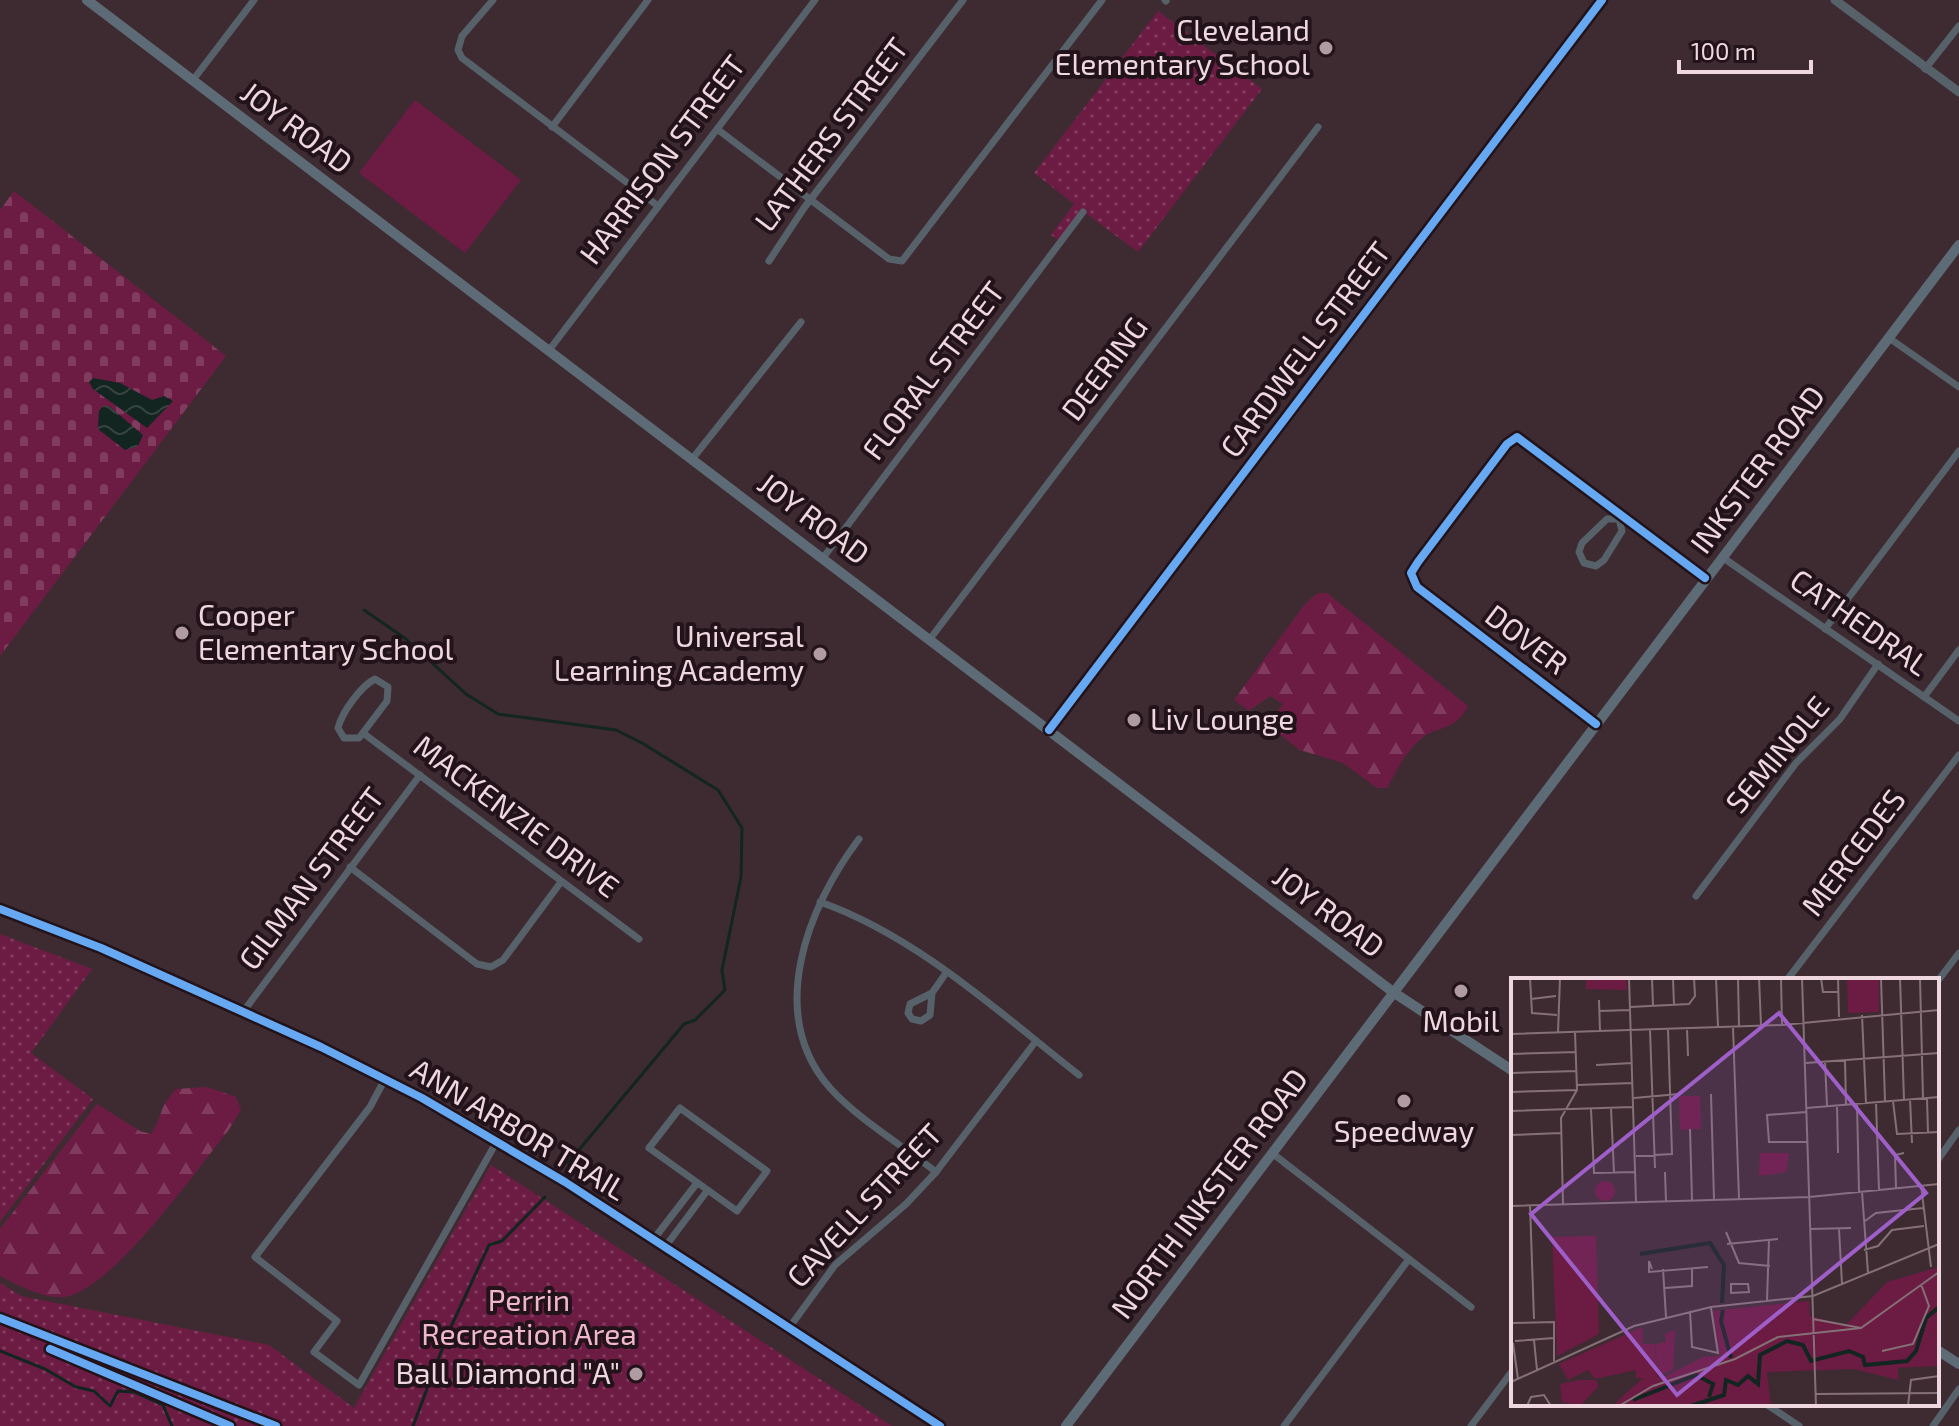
<svg xmlns="http://www.w3.org/2000/svg" width="1959" height="1426" viewBox="0 0 1959 1426" font-family="'Exo 2',sans-serif">
<defs>
<pattern id="forest-firs" width="22" height="20" patternUnits="userSpaceOnUse" patternTransform="scale(2)"><rect width="22" height="20" fill="#6c1b43"/><path d="M5 1l3.5 6h-7zM16 11l3.5 6h-7z" fill="#813b5e"/></pattern>
<pattern id="cemetery-stones" width="16" height="16" patternUnits="userSpaceOnUse" patternTransform="scale(2)"><rect width="16" height="16" fill="#6c1b43"/><path d="M2 7V4a2 2 0 0 1 4 0v3zM10 15v-3a2 2 0 0 1 4 0v3z" fill="#813b5e"/></pattern>
<pattern id="park-dots" width="8" height="8" patternUnits="userSpaceOnUse" patternTransform="scale(2)"><rect width="8" height="8" fill="#6c1b43"/><path d="M2 2h.1M6 6h.1" fill="none" stroke="#813b5e" stroke-width="1.8" stroke-linecap="round"/></pattern>
<pattern id="water-waves" width="16" height="10" patternUnits="userSpaceOnUse" patternTransform="scale(2)"><rect width="16" height="10" fill="#132520"/><path d="M0 5q4-4 8 0t8 0" fill="none" stroke="#364440"/></pattern>
</defs>
<rect width="100%" height="100%" fill="#3e2b32"/>
<path fill="#6c1b43" d="M415,100L521,180L465,253L359,173Z"/>
<g fill="url(#forest-firs)">
<path d="M1318,593H1327L1468,706C1454,733 1436,725 1421,739C1405,752 1397,770 1387,788H1377L1343,763L1300,750L1274,730L1273,719L1283,704L1270,696L1249,711L1234,700L1305,604Z"/>
<path d="M207,1087L236,1097L241,1110L228,1131C195,1171 113,1290 64,1297C44,1299 17,1285 0,1276V1229L97,1104L140,1131L151,1134C164,1114 158,1108 176,1089Z"/>
</g>
<path fill="url(#cemetery-stones)" d="M14,191L226,356L0,656V210Z"/>
<g fill="url(#park-dots)">
<path d="M1158,11L1262,89L1138,252L1084,212L1061,242L1051,235L1074,204L1034,173Z"/>
<path d="M0,934L92,969L31,1053L93,1099L0,1222Z"/>
<path d="M491,1165L892,1426H0V1283L21,1296L269,1345L354,1408Z"/>
</g>
<g fill="url(#water-waves)">
<path d="M93,378L120,383L152,400L164,396L173,401L147,428L93,389L89,382Z"/>
<path d="M103,406H109L143,435L138,446L125,450L98,429L99,411Z"/>
</g>
<g fill="none" stroke-linecap="round" stroke-linejoin="round">
<g stroke="#132520" stroke-width="3">
<path d="M364,610L406,639L466,694L498,714L616,730L642,743L718,790L742,828L741,877L722,970L725,990L695,1020L684,1024L568,1163"/>
<path d="M0,1351L45,1369L76,1387L94,1391L110,1406L118,1391L134,1392L163,1405L172,1426"/>
<path d="M413,1426L449,1331L489,1245L502,1241L545,1197"/>
</g>
<g stroke="#56616a" stroke-width="7">
<path d="M493,0L462,36L458,50L462,58L658,206"/>
<path d="M1165,0L1166,1"/>
<path d="M1925,69L1959,26"/>
<path d="M193,80L254,0"/>
<path d="M552,127L648,0"/>
<path d="M717,129L889,259L902,261L1102,0"/>
<path d="M769,261L804,208L963,0"/>
<path d="M1889,338L1959,387"/>
<path d="M550,349L815,0"/>
<path d="M693,458L801,322"/>
<path d="M1619,519H1607L1582,543L1579,552L1584,563L1596,566L1604,560L1622,531L1619,519L1622,515"/>
<path d="M1722,557L1959,721"/>
<path d="M823,558L1083,212"/>
<path d="M1825,629L1959,451"/>
<path d="M930,639L1318,127"/>
<path d="M375,679L388,687L387,701L359,738H344L338,728C342,712 361,686 375,679Z"/>
<path d="M1924,697L1959,650"/>
<path d="M1596,724L1417,587L1411,573L1418,562L1507,444L1517,437L1705,578"/>
<path d="M1049,730L1602,0"/>
<path d="M363,733L639,939"/>
<path d="M859,839C808,906 765,1014 830,1088C859,1120 902,1145 936,1172"/>
<path d="M350,867L477,964L491,967L503,960L561,882"/>
<path d="M1696,896L1796,763L1840,719L1878,664"/>
<path d="M820,902C915,935 1000,1013 1079,1075"/>
<path d="M1787,980L1959,755"/>
<path d="M1937,982L1959,953"/>
<path d="M932,993L930,1015L921,1021L912,1019L908,1013L910,1004L932,993L946,973"/>
<path d="M243,1012L420,775"/>
<path d="M385,1079L370,1107L255,1257L337,1321L314,1352L359,1385L497,1141"/>
<path d="M680,1108L767,1171L737,1211L649,1148Z"/>
<path d="M1272,1153L1471,1307"/>
<path d="M1937,1161L1959,1130"/>
<path d="M653,1240L697,1183"/>
<path d="M665,1247L707,1191"/>
<path d="M789,1328L835,1265L906,1204L936,1172L1036,1041"/>
<path d="M1766,1404L1799,1426"/>
<path d="M1284,1426L1409,1259"/>
<path d="M1471,1426L1513,1370"/>
<path d="M1933,1426L1959,1389"/>
</g>
<g stroke="#56616a" stroke-width="9">
<path d="M1835,0L1959,92"/>
<path d="M0,909L101,948L321,1047L422,1098L565,1182L940,1426"/>
<path d="M0,1318L276,1426"/>
</g>
<g stroke="#5c6b76" stroke-width="10">
<path d="M87,0L1393,992L1513,1071"/>
<path d="M1937,1350L1959,1364"/>
<path d="M1066,1426L1959,245"/>
</g>
<defs>
<g id="cycleway">
<path d="M1596,724L1417,587L1411,573L1418,562L1507,444L1517,437L1705,578"/>
<path d="M1049,730L1602,0"/>
<path d="M0,909L101,948L321,1047L422,1098L565,1182L940,1426"/>
<path d="M0,1318L276,1426"/>
<path d="M50,1349L230,1426"/>
</g>
</defs>
<use href="#cycleway" stroke="#221219" stroke-width="13"/>
<use href="#cycleway" stroke="#66a8f1" stroke-width="8"/>
</g>
<g fill="#b19ba2" stroke="#221219" stroke-width="3">
<circle cx="1326" cy="48" r="8"/>
<circle cx="182" cy="633" r="8"/>
<circle cx="820" cy="654" r="8"/>
<circle cx="1134" cy="720" r="8"/>
<circle cx="1461" cy="991" r="8"/>
<circle cx="1404" cy="1101" r="8"/>
<circle cx="636" cy="1374" r="8"/>
</g>
<g text-anchor="middle" stroke-width="8" stroke-linejoin="round" paint-order="stroke">
<g font-size="30" fill="#efd7df" stroke="#221219" text-anchor="end">
<text x="1310" y="41">Cleveland<tspan x="1310" dy="34">Elementary School</tspan></text>
<text x="198" y="626" text-anchor="start">Cooper<tspan x="198" dy="34">Elementary School</tspan></text>
<text x="804" y="647">Universal<tspan x="804" dy="34">Learning Academy</tspan></text>
<text x="1150" y="730" text-anchor="start">Liv Lounge</text>
<text x="1461" y="1032" text-anchor="middle">Mobil</text>
<text x="1404" y="1142" text-anchor="middle">Speedway</text>
<text x="620" y="1384">Ball Diamond "A"</text>
</g>
<g font-size="30" fill="#efd7df" stroke="#221219">
<text transform="translate(296 128) rotate(37)" y="10">JOY ROAD</text>
<text transform="translate(832 135) rotate(-53)" y="10">LATHERS STREET</text>
<text transform="translate(663 160) rotate(-53)" y="10">HARRISON STREET</text>
<text transform="translate(1306 350) rotate(-53)" y="10">CARDWELL STREET</text>
<text transform="translate(1105 369) rotate(-53)" y="10">DEERING</text>
<text transform="translate(934 371) rotate(-53)" y="10">FLORAL STREET</text>
<text transform="translate(1758 470) rotate(-53)" y="10">INKSTER ROAD</text>
<text transform="translate(813 519) rotate(37)" y="10">JOY ROAD</text>
<text transform="translate(1859 623) rotate(35)" y="10">CATHEDRAL</text>
<text transform="translate(1526 640) rotate(37)" y="10">DOVER</text>
<text transform="translate(1778 755) rotate(-50)" y="10">SEMINOLE</text>
<text transform="translate(516 817) rotate(37)" y="10">MACKENZIE DRIVE</text>
<text transform="translate(1854 853) rotate(-53)" y="10">MERCEDES</text>
<text transform="translate(312 879) rotate(-53)" y="10">GILMAN STREET</text>
<text transform="translate(1328 912) rotate(37)" y="10">JOY ROAD</text>
<text transform="translate(518 1130) rotate(31)" y="10">ANN ARBOR TRAIL</text>
<text transform="translate(1210 1194) rotate(-53)" y="10">NORTH INKSTER ROAD</text>
<text transform="translate(865 1206) rotate(-47)" y="10">CAVELL STREET</text>
</g>
<g font-size="30" fill="#f0b7cc" stroke="#221219">
<text x="529" y="1311">Perrin<tspan x="529" dy="34">Recreation Area</tspan></text>
</g>
</g>
<g transform="translate(1511 978)">
<rect width="428" height="428" fill="#3e2b32"/>
<path d="M84 213a10 10 0 1 1 20 0a10 10 0 1 1-20 0ZM428,354V388L403,389L413,362Z" fill="#6c1b43"/>
<path d="M278,175L275,194L248,198L249,175ZM164,352L162,392L146,398L145,366L155,364L154,356ZM68,402H85L88,408L69,428L51,424L49,406Z" fill="#6c1b43"/>
<path d="M85,258L88,356L46,378L41,259Z" fill="#6c1b43"/>
<path d="M75,0H115L116,12L75,11ZM336,0H368V34L337,35ZM168,118H189L190,151H179V158L177,151L169,152ZM428,289V354L413,362L403,389L387,390V402L343,391L256,394L260,428H101L132,400H125V392L84,401L77,392L57,402L48,386L131,349L132,366H144L146,399L155,398L192,379L209,378L202,333L298,323L299,338L335,347L376,304Z" fill="#6c1b43"/>
<path fill="none" stroke="#132520" stroke-width="4" d="M129,276L199,265L213,287L211,325M212,332L210,343L220,380M122,422L185,397L202,406L198,419M180,428L213,417L215,402L227,407L237,398L247,406L249,377L276,363L292,367L300,383L338,373L352,379L354,387L396,383L405,373L415,340L428,329"/>
<path fill="none" stroke="#857077" stroke-width="2" d="M19,0L21,35L46,37M118,0L125,224M141,0L142,28M162,0L163,27M205,0L207,49M227,0L228,48M248,0L250,47M270,0L271,47M291,0L305,428M310,0L312,14H327M327,0L328,39M370,0L374,123M389,0L393,122M409,0L412,120M20,21L45,18M88,22L89,53M119,29L178,26L184,18L183,0M88,33L119,32M351,37L355,125M222,49L228,221M176,50L177,78M139,52L144,190M47,55L49,0M0,56L271,47L428,32M0,76L65,74M334,82L335,127M314,83L316,128M295,85L428,75M85,87L121,85M0,95L66,93M66,107L122,105M0,114L66,112M200,116L203,221M123,120L168,116M416,120L417,155M399,121L401,165M382,123L386,156L428,154M365,124L368,212M346,126L348,214M326,127L327,175M100,130L103,195M295,130L428,119M80,131L83,195L124,194M0,133L122,129M295,134L256,137L258,164H296M179,151L181,222M0,157L50,155M125,178L161,176L157,51M154,194L155,223M410,207L420,289M385,210L384,177L393,175M351,214L357,295M52,226L50,140L66,112L64,54M19,227L23,341M0,228L298,219L428,206M354,243L365,235L412,230M299,251L340,250M328,251L331,306M215,254L228,285L259,288M216,266L267,261M353,272L367,268L381,252L413,248M141,291L138,283V294L197,289M152,291L155,339M220,306H237L238,314L220,315ZM154,310L181,308V290M256,323L258,261M179,333L181,369L207,375L200,330M302,341L350,350M0,345L43,344V383M23,362L26,392M4,363L43,360M2,365L7,401M371,373L402,366L418,328L410,306M0,404L123,348L200,329L302,318L428,266M305,416L428,415M16,428L20,419L33,417L40,428M108,428L142,408L224,381L267,359L350,350L428,294M397,428L400,402L428,398"/>
<path fill="#9e5fc9" fill-opacity="0.15" stroke="#9e5fc9" stroke-width="4" d="M268,35L415,215L166,417L20,236Z"/>
<rect width="428" height="428" fill="none" stroke="#efd7df" stroke-width="4"/>
</g>
<path d="M1679 60v12h132v-12" fill="none" stroke="#efd7df" stroke-width="4"/>
<text x="1691" y="60" font-size="24" fill="#efd7df" stroke="#221219" stroke-width="6" paint-order="stroke">100 m</text>
</svg>
